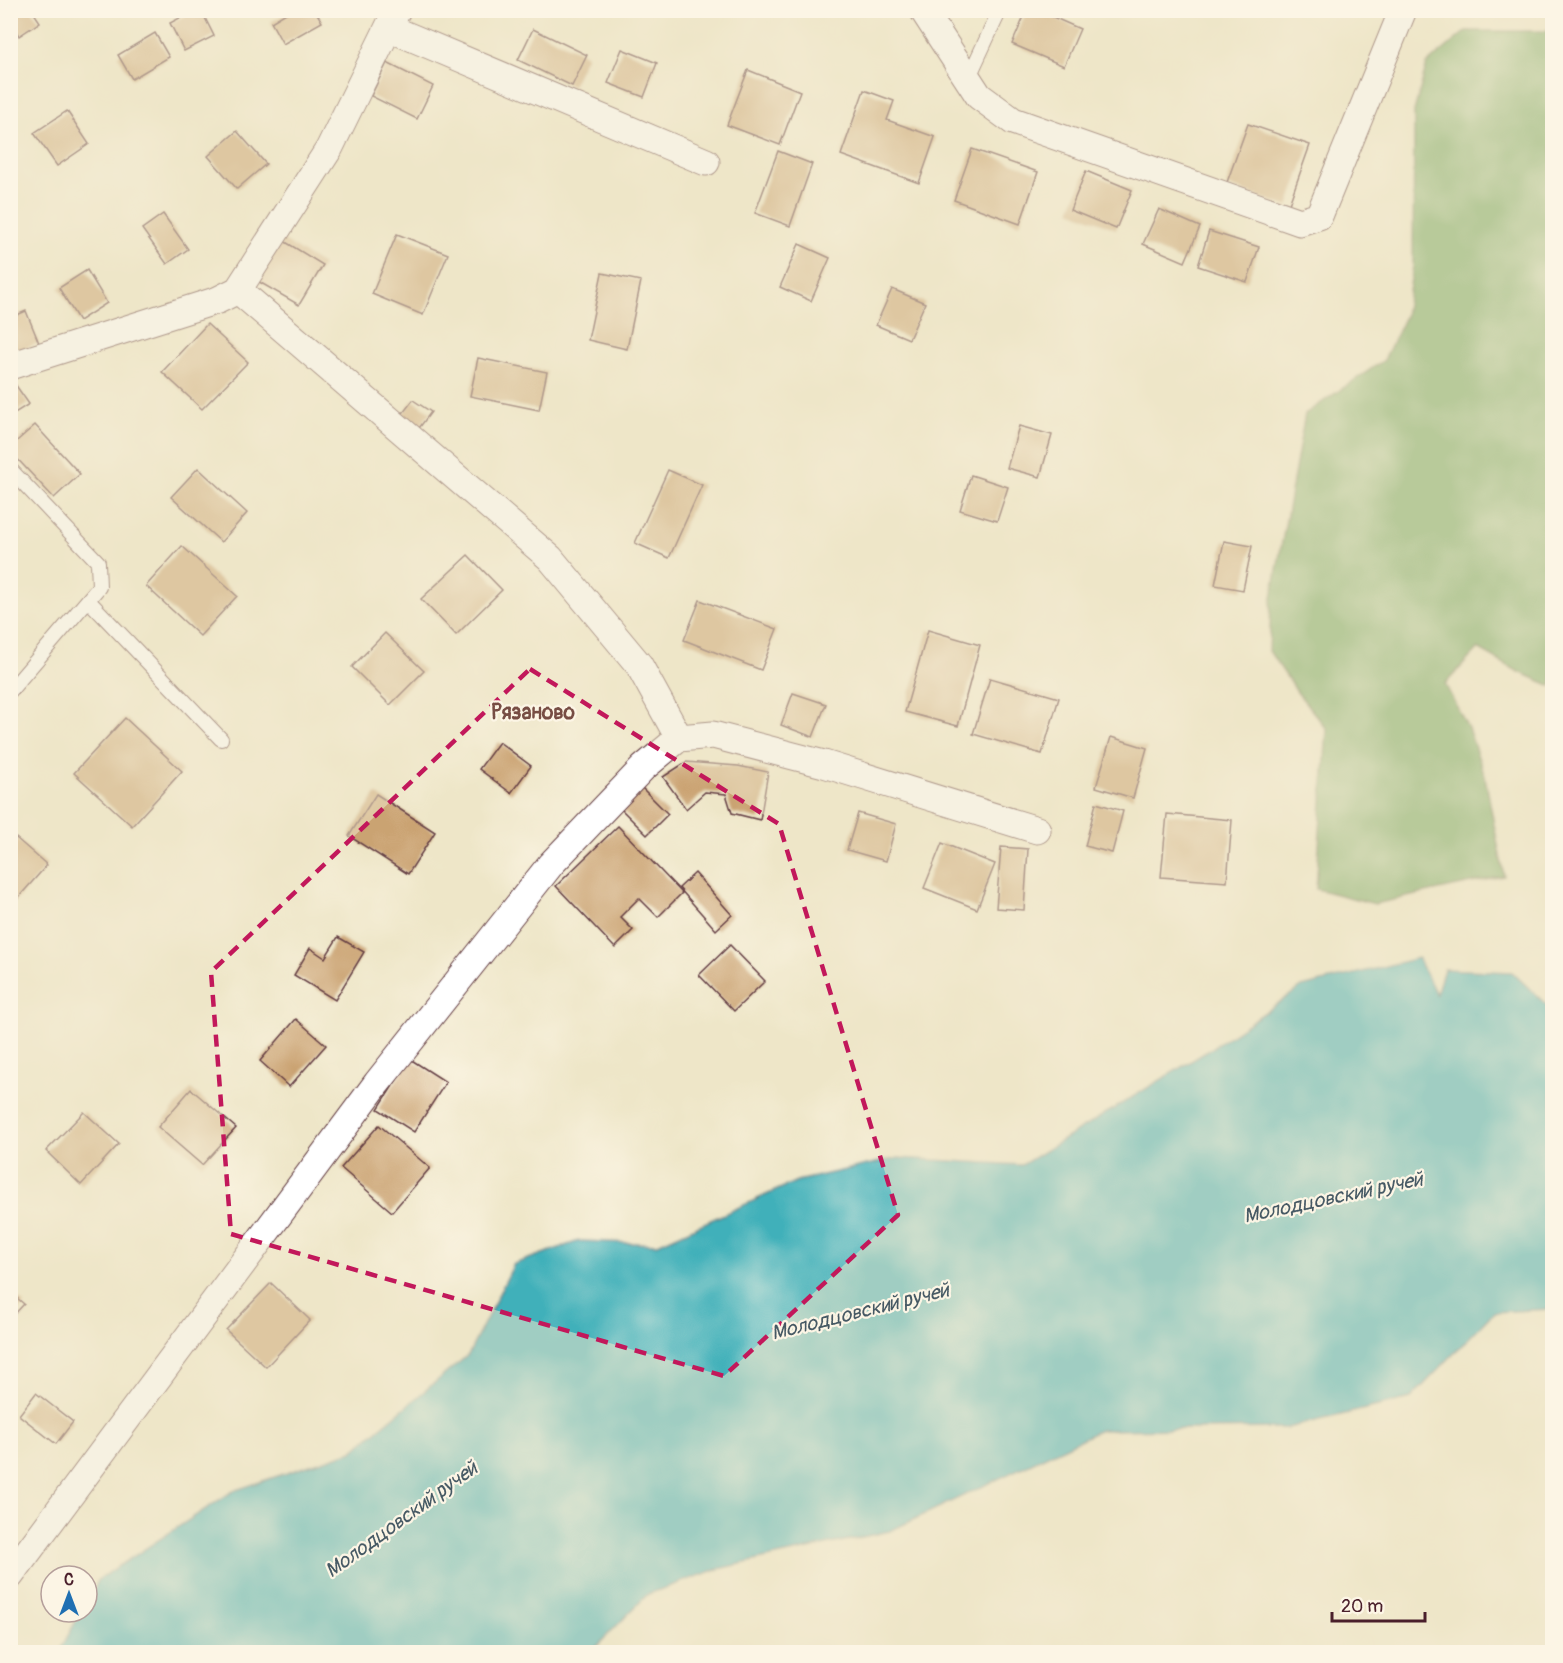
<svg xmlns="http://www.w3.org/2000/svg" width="1563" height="1663" viewBox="0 0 1563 1663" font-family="Pangolin,sans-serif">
<rect width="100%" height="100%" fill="#fcf5e5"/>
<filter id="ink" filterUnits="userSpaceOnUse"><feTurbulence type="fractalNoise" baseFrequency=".0167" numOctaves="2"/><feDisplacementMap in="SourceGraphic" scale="12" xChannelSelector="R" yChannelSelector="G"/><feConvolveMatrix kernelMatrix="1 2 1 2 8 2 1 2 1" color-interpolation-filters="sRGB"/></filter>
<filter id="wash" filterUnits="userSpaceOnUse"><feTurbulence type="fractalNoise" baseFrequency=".008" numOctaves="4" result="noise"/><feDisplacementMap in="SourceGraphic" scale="24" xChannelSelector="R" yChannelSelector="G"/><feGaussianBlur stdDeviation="1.35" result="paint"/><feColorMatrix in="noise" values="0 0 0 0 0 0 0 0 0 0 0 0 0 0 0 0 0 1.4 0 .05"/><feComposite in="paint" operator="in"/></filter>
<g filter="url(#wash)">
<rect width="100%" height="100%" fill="#eee6c8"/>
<path fill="#77a863" stroke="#606447" stroke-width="1.5" d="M1466,31H1552V686L1519,672L1478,649L1445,684L1468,728L1485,777L1504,876L1375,904L1316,889L1327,729L1297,692L1269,651L1271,603L1305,414L1384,360L1405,316L1413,266L1414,111L1427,64Z"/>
<path fill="#40b0ba" stroke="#456872" stroke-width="1.5" d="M1418,958L1436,994L1444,969L1512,972L1552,1010V1309L1494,1312L1411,1398L1287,1428L1100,1430L890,1531L718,1569L648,1594L591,1652H59L81,1612H87V1602L99,1579L233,1491L352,1451L468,1355L514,1264L579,1241L658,1244L797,1181L898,1158L1022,1165L1206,1052L1302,987Z"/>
<g id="blocks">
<g fill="#caa372">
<path d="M10,10H32L40,22L19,36L10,21Z"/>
<path d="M195,10H201L214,36L184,51L170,23Z"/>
<path d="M291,10H315L322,22L283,44L271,22Z"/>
<path d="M1027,10H1037L1080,29L1064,66L1012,44Z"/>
<path d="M533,29L587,55L572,86L518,60Z"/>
<path d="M155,33L169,57L132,79L118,55Z"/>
<path d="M622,49L657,63L644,97L608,83Z"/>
<path d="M387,63L433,86L417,119L371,96Z"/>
<path d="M748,70L800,91L780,145L727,125Z"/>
<path d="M864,90L894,101L887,120L935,137L919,183L841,155Z"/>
<path d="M67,111L89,144L57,166L34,133Z"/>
<path d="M1248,124L1310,145L1288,207L1226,185Z"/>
<path d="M237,131L266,164L237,189L208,156Z"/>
<path d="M972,149L1038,172L1020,224L954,200Z"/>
<path d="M778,151L812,164L790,226L755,213Z"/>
<path d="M1086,171L1132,190L1116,229L1070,210Z"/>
<path d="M1159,209L1200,227L1185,262L1143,244Z"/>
<path d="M163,214L188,249L167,264L142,229Z"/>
<path d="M1209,231L1259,247L1247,282L1198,266Z"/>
<path d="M397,234L448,254L423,315L372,294Z"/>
<path d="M279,238L323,265L299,305L254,279Z"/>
<path d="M799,244L830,258L811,301L780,287Z"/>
<path d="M87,270L107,303L79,321L59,288Z"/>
<path d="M602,273L641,281L627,349L588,340Z"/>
<path d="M892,289L925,303L909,339L876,325Z"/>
<path d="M26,311L39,343L10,354V318Z"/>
<path d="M207,324L248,362L202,409L162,372Z"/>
<path d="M478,358L547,372L539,410L470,396Z"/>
<path d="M10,377L29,404L10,416Z"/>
<path d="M413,400L431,412L414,435L396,422Z"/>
<path d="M35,425L80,474L54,498L10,451V447Z"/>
<path d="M1019,426L1052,435L1040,477L1007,468Z"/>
<path d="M198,468L247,513L221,542L171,497Z"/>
<path d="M668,470L702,485L669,558L635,543Z"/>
<path d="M971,475L1008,487L997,521L960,510Z"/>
<path d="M1224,541L1252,546L1243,590L1215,585Z"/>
<path d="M182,546L237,596L200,636L146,586Z"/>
<path d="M468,555L502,590L456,635L421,599Z"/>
<path d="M700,600L777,629L761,670L684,640Z"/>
<path d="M928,630L980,645L958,726L905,712Z"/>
<path d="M385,633L424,671L390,705L352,667Z"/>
<path d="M990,678L1059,698L1042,754L973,734Z"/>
<path d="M793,693L826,704L813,737L781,725Z"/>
<path d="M125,718L182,771L132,826L74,773Z"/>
<path d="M1111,737L1147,748L1133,798L1096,787Z"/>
<path d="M499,742L531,766L511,793L479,769Z"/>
<path d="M686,762L738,766L768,772L760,820L732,813L726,794L705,792L686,809L663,777Z"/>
<path d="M642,788L668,814L647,835L621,809Z"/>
<path d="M376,794L435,832L408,874L349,836Z"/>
<path d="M1096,803L1123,811L1112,853L1085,846Z"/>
<path d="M858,813L896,824L886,861L847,850Z"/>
<path d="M1167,814L1232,820L1227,882L1161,877Z"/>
<path d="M618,826L682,893L658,917L639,898L620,917L633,930L615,948L556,886Z"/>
<path d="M16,838L47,865L10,907V844Z"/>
<path d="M942,843L995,864L977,909L924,888Z"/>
<path d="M1001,847L1028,849L1024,910L996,908Z"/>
<path d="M695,873L732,915L716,930L679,888Z"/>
<path d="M338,937L364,952L335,1000L294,975L310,948L325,958Z"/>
<path d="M730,945L765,981L734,1011L699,975Z"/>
<path d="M296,1019L326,1045L289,1087L260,1061Z"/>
<path d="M410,1059L446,1082L414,1132L378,1109Z"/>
<path d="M191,1089L236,1128L202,1165L158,1127Z"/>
<path d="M84,1112L119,1144L81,1185L46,1151Z"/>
<path d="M379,1125L430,1168L392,1212L341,1168Z"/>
<path d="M271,1283L310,1320L266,1367L226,1330Z"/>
<path d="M10,1292L24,1304L10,1319Z"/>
<path d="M36,1393L73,1422L56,1444L19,1415Z"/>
</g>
</g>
</g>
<g filter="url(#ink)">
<use href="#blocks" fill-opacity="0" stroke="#633d43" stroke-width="1.5"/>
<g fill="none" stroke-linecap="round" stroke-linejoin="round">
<defs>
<g id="lane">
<path d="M968,79L1000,10"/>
<path d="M10,469L98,562L99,587L10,691"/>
<path d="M88,600L221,739"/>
</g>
<g id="street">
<path d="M923,10L979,96L1013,121L1300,222L1319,216L1403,10"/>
<path d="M389,28L706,162"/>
<path d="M238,290L550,558L639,665L679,738"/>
<path d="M10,366L218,300L238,290L329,149L397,10"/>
<path d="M10,1576L377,1083L551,864L643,768L679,738L713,735L824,764L1037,830"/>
</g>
</defs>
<use href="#lane" stroke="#633d43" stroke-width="16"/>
<use href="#street" stroke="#633d43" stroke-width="29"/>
<use href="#lane" stroke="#fff" stroke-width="14"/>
<use href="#street" stroke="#fff" stroke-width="27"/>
</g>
</g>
<path d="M0 0H1563V1663H0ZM530,669L779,824L898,1215L724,1376L231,1234L211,972Z" fill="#eee6c8" fill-opacity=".55" fill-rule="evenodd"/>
<path fill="none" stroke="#c2185b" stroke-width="4.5" stroke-dasharray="12 8" stroke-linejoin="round" d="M530,669L779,824L898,1215L724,1376L231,1234L211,972Z"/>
<g text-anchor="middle" stroke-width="4.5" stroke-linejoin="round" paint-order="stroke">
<g font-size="20" font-style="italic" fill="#465964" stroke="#fcf5e5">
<text transform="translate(1333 1197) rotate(-12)" y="7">Молодцовский ручей</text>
<text transform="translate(860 1311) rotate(-14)" y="7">Молодцовский ручей</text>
<text transform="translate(401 1519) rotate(-36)" y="7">Молодцовский ручей</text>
</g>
<g font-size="21" font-weight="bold" fill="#774d44" stroke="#fcf5e5">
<text x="533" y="719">Рязаново</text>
</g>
</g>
<rect width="1563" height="1663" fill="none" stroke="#fcf5e5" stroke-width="36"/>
<g transform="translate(69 1594)"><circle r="28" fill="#fcf5e5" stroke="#b59f9b" stroke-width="1.5"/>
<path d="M0-4.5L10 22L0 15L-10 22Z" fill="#1f6fb2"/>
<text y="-9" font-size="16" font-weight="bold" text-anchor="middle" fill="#4a1f2b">С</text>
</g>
<path d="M1332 1612v9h93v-9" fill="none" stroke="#4a1f2b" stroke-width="3"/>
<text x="1341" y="1612" font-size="18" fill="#4a1f2b" stroke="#fcf5e5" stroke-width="4.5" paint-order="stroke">20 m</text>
</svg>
